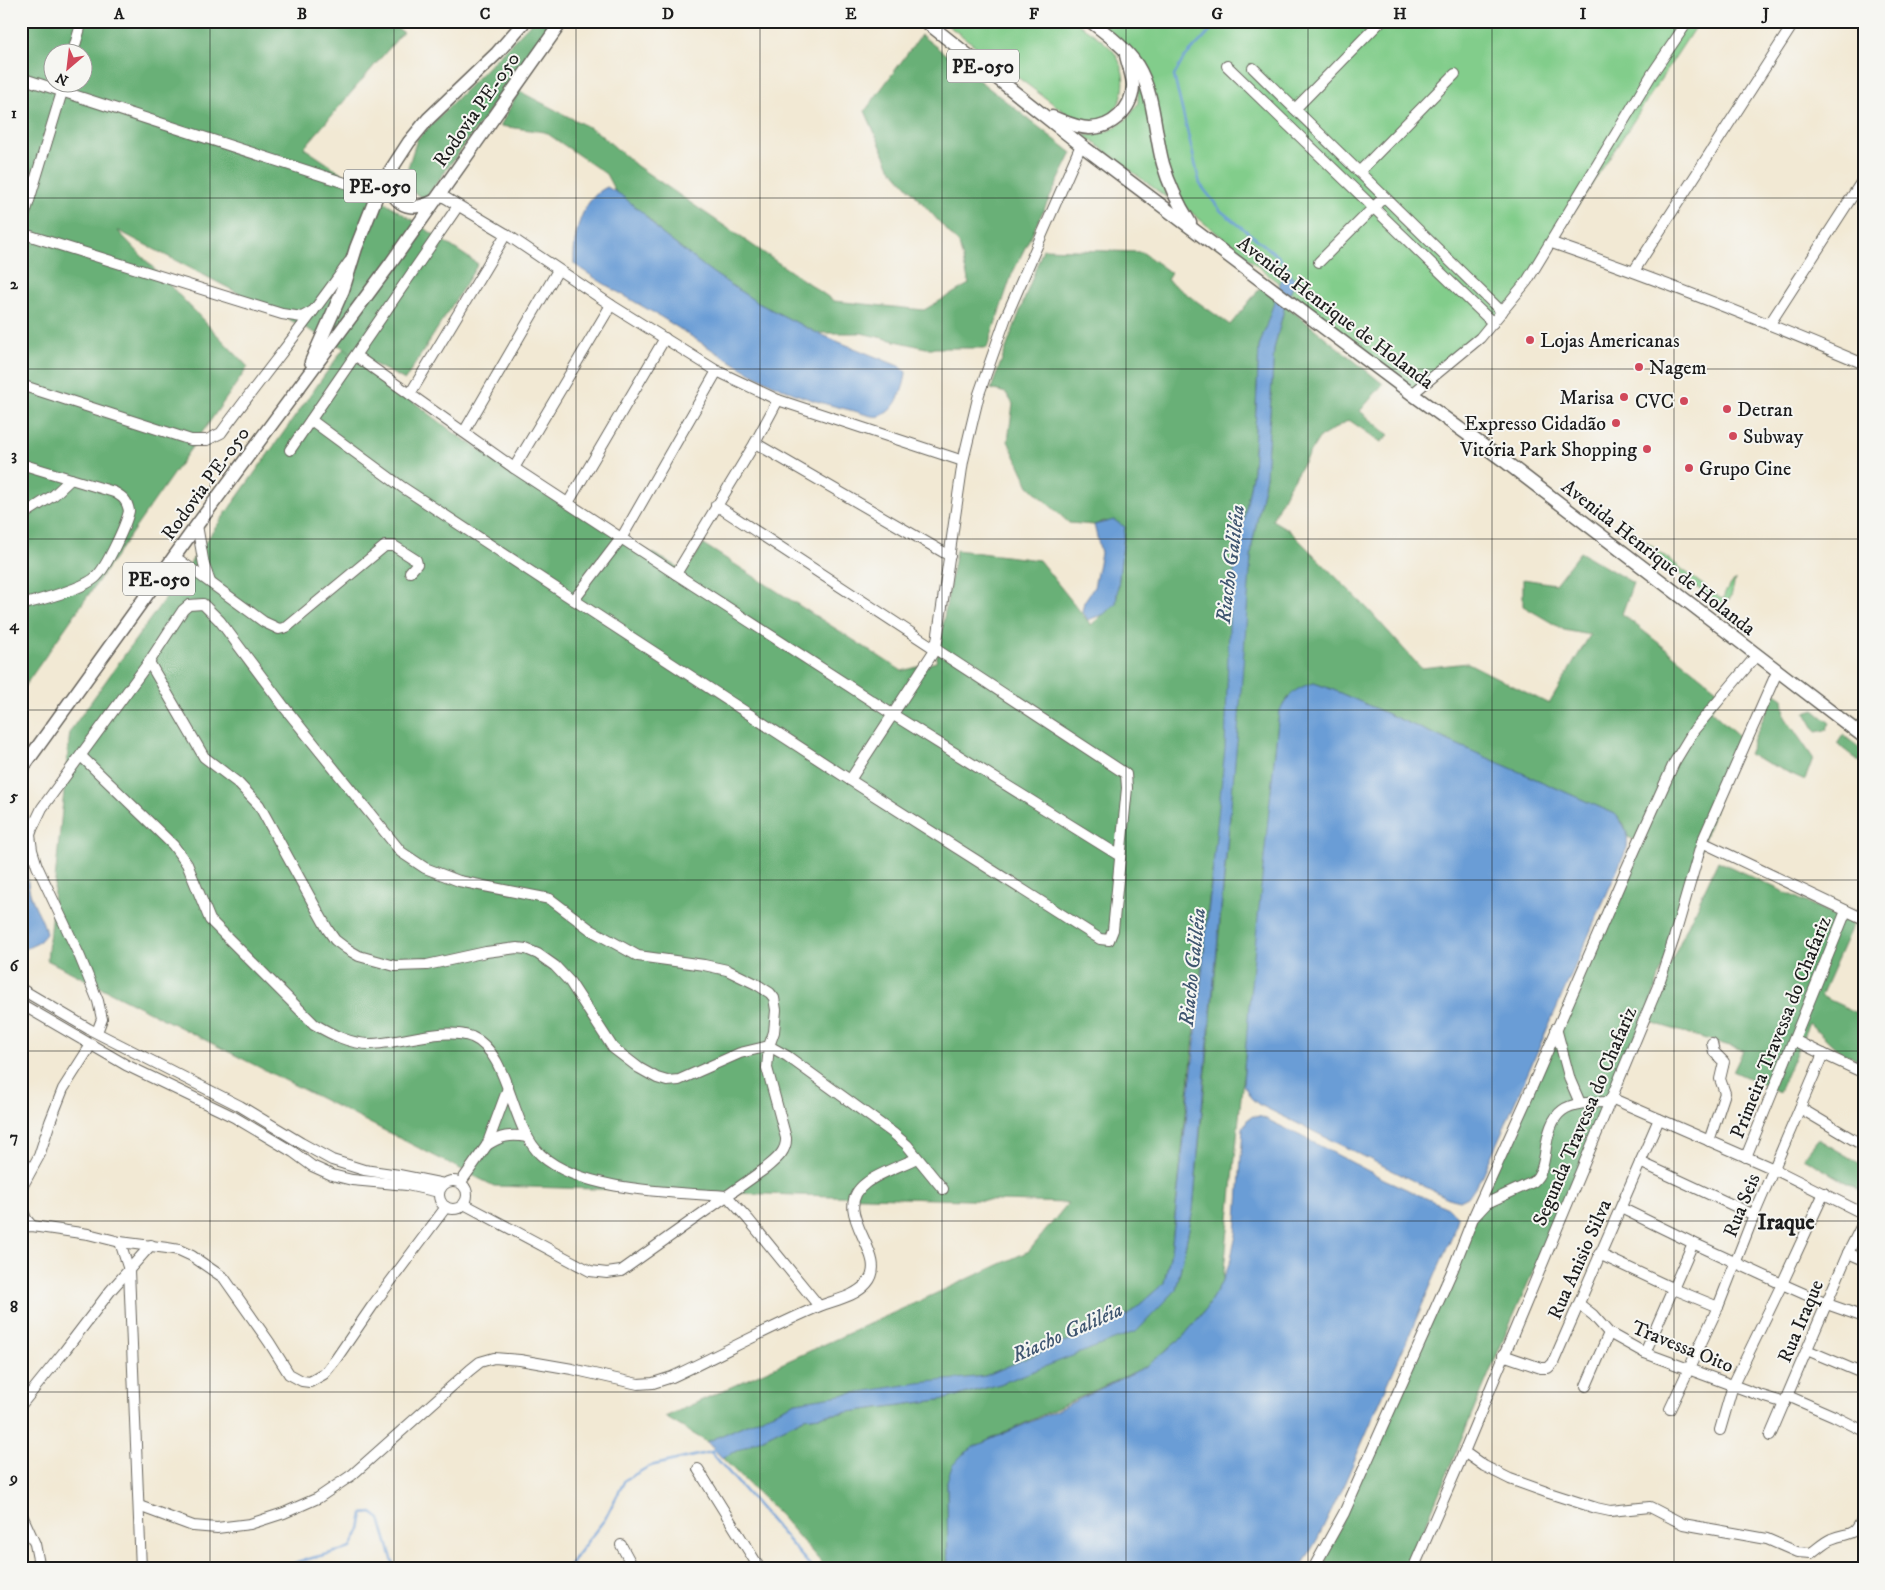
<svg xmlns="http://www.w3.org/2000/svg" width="1885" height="1590" viewBox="0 0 1885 1590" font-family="'IM FELL DW Pica',serif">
<rect width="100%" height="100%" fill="#f6f6f2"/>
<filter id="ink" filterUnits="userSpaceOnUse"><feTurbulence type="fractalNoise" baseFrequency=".02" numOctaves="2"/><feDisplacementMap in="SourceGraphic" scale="10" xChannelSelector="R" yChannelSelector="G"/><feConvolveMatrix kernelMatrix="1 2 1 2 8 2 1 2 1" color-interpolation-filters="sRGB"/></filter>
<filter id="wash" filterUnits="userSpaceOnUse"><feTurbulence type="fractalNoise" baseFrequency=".0096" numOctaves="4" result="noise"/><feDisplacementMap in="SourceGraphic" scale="20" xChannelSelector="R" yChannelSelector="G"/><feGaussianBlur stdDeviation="1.12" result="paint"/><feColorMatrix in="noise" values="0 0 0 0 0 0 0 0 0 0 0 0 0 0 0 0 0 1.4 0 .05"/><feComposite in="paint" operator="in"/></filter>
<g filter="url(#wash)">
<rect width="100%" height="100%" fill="#f2e9d4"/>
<g fill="#82cd8b" stroke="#4f7454">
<path d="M942,21H1074C1086,29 1109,43 1116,55C1137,90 1113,136 1071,117Z"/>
<path d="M1090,21H1699L1527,283L1489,329L1412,391L1177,201L1141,82L1161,180L1167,198L1084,135H1096L1115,128L1129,117L1138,103V86L1132,67Z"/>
<path d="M1630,521L1633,523L1629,529L1720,598L1723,599L1725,596L1724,594L1735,579C1732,591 1732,606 1717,603L1623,530Z"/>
</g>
<g fill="#69b077" stroke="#42664a" fill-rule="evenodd">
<path d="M21,21H387L403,32L304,148L478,264L405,380L345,349L453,432L576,513L686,571L703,544L902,671L936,662L956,550L1039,560L1091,625L1116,603L1125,527L1104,521L1094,525L1069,523L1029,486L1008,441L1013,404L1006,393L991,389L1043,249L1142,252L1171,273L1167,280L1230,325L1261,287L1276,298L1259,347L1253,471L1230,594L1229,754L1211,880L1171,1252L1164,1283L1128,1315L985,1376L796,1402L707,1442L665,1417L1029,1251L1068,1203L494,1186L47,960L70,731L344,348L117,230L248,367L24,687L21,689ZM52,52H82V82H52Z"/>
<path d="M533,21H555L425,199L402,186L417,139Z"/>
<path d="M921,35L1072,153L1012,274L987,348H926L861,333H817L758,303L713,273L662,234L650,220L615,191L606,174L545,132L500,126L519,91L596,131L637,166L834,301L924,310L969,284L959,244L890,167L865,111Z"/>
<path d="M1285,305L1383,384L1360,411L1389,435L1381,442L1349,420L1319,438L1289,486L1272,520L1289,530L1367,608L1421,668L1468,663L1549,704L1590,635L1564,630L1523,606V579L1555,584L1580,552L1633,583L1622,614L1723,694L1710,710L1740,737L1698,857L1648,1011L1718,861L1853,924L1821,996L1864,1016V1063L1840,1052L1809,1023L1779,1092L1733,1071L1743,1050L1643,1020L1507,1331L1407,1569H1319L1325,1561L1362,1474L1638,842L1628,837L1624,824L1615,814L1331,689L1314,683L1289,696L1279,712L1223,1280L1205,1310L1183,1337L1147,1366L976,1446L962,1455L947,1481L948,1569H827L776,1511L722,1458L804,1418L946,1399L1000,1384L1176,1290L1193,1210L1230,816L1252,545L1266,476L1274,349Z"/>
<path d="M1774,692L1783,698L1785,717L1813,758L1805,780L1748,754Z"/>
<path d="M1814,710L1830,723L1826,730L1816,732L1805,713Z"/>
<path d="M1843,735L1864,751V765L1837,744Z"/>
<path d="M1818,1139L1864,1166L1859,1190L1803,1158Z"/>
</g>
<g fill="#6a9dd6" stroke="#435c79">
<path d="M607,187L621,195L643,213L662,234L713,273L758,303L817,333L901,367L906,372C905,387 896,411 880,416C872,418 862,413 854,411C834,406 812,401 793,393C746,374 704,344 661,317C632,300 602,284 574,264C573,237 580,200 607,187Z"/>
<path d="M1284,272L1296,279L1285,305L1274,349L1266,476L1252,545L1238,731L1204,1083L1193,1210L1176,1290L1137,1331L1000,1384L946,1399L804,1418L722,1458L707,1442L796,1402L918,1383L985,1376L1128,1315L1164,1283L1171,1252L1194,1051L1225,748L1230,594L1253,471L1259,347Z"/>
<path d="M1114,520L1125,527L1116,603L1104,614L1088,620L1082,611L1084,602L1094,587L1101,553L1094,525Z"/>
<path d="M1314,683L1331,689L1615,814C1625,825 1629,833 1627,848L1483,1175L1468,1197L1460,1201L1448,1198L1258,1104L1251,1098L1243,1084L1249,1005L1279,712C1289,695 1294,688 1314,683Z"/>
<path d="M21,848L24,850C28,864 26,879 30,893C34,907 44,920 46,934L38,943L21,951Z"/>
<path d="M1253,1116L1262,1117L1295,1133L1384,1179L1448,1208L1458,1217L1455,1230L1345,1482L1318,1538L1303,1564L1298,1569H948L947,1481L952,1466L962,1455L976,1446L1057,1410L1147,1366L1183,1337L1205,1310L1223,1280L1231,1258L1236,1235L1243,1128L1247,1120Z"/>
</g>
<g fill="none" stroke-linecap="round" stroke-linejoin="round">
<g stroke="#6a9dd6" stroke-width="2.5">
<path d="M1220,21L1184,58L1174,76L1200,184L1221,211L1278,256L1290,271L1289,278"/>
<path d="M711,1452L813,1569"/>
<path d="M280,1569L300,1561L351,1548L360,1529L363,1514L372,1513L380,1519L395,1569"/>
<path d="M568,1569L576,1556L605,1519L625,1480L650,1466L711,1452L717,1449"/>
</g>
</g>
</g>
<g filter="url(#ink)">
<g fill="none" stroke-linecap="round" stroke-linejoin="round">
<defs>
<g id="minor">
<path d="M73,52L82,21"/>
<path d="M1227,66L1493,323"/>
<path d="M1253,68L1502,312"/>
<path d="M21,78L376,193"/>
<path d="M1295,109L1381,21"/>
<path d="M1359,172L1455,74"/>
<path d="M439,194L506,234L611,305L717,371L778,400L963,461"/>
<path d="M21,227L65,82"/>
<path d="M21,233L282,314L302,317L313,311"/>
<path d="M1552,243C1657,279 1761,320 1864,364"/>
<path d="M1319,262L1384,197"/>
<path d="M1634,271L1795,21"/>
<path d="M1769,325L1864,178"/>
<path d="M356,356L514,468L676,574L892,714L1120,856"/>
<path d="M21,385L191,440H207L221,433C263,375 308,321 349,262"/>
<path d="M410,394L506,234"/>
<path d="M1412,394L1480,338L1527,281L1652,74L1688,21"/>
<path d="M311,420L402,487L574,600L850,780L1100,939L1109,940L1113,930L1127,788L1126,774L716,505"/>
<path d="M464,432L558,270"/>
<path d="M755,443L950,556"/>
<path d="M290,450L458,206"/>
<path d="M21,464L114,492C123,497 127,500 129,511C126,525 107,566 97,576C85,589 39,600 21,605"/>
<path d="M514,468L611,305"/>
<path d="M568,503L665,338"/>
<path d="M21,516L54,495L71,479"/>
<path d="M197,525L204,565L210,582"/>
<path d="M175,557L264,622L279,629L287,627L385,546H394L416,560L417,564L410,572"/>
<path d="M676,574L755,443L778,400"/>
<path d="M574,600L622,537L717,371"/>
<path d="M149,662L204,757L238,783L259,805L328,930L335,940L347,949L359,956L395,966L427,965L486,952L517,948L526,949L538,954L555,966L570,982L613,1048L639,1068L657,1078L667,1081L679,1080L740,1053L769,1046L787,1056L893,1133L907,1145L943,1189"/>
<path d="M81,756L173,845L187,864L210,920L314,1024C331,1034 350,1044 370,1044C400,1044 444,1026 472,1037C510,1053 510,1127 541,1155C582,1192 673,1192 727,1196L748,1219L819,1306"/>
<path d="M850,780L936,648L963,461L979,394L1006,317L1081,145"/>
<path d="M1702,842L1864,919"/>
<path d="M21,989L89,1029L240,1106L301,1143L332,1160L364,1170L399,1175L444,1184"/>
<path d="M21,1004L126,1065L234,1117L293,1152L312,1166L332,1175L352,1180L407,1185L439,1192"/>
<path d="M1556,1028L1570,1080L1580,1103"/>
<path d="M97,1032L102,1019L98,1001L80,957L37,866L32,850L30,835L32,829L42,808L149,662L183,610L189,605L203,604L220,621L285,708L401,852L425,868L459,881L550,899L591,930L638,956L704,965L727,970L756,984L770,993L774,998L776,1010L774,1032L769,1046L767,1068L786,1138C787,1152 775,1160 766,1168L621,1271L607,1273L590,1271L464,1204"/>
<path d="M1798,1042L1823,1054"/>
<path d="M1611,1098L1774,1169L1864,1214"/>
<path d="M1800,1108L1864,1146"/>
<path d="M1709,1141L1725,1093L1720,1079L1724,1062L1714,1052L1712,1043"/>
<path d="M487,1145C500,1136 511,1134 527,1137"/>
<path d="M1746,1157L1846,911"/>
<path d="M1640,1162L1754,1215"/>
<circle cx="453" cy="1195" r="14"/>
<path d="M461,1182L487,1145L508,1088"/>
<path d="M21,1189L39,1156L50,1122L63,1089L91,1045"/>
<path d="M21,1206L26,1219L32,1226"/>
<path d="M1621,1208L1693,1243L1782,1284L1827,1304L1864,1317"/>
<path d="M1473,1218L1525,1103L1625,872L1674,763L1694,730L1756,656"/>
<path d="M21,1227L32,1226L88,1234L120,1242L167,1248L179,1250L192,1256L224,1278L269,1342L289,1374L302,1381L310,1382L324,1374L336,1359L373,1305L446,1207"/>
<path d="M120,1242L129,1270L141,1569"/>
<path d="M1848,1253L1864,1260"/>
<path d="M1599,1254L1674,1289L1718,1307"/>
<path d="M1579,1304L1593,1315L1609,1333L1645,1353L1759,1395L1785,1403"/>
<path d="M1807,1350L1864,1374"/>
<path d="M1645,1353L1693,1243"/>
<path d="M1503,1355L1541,1368H1548L1553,1363L1659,1119"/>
<path d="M1586,1386L1609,1333"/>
<path d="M1788,1396L1834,1416L1864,1431"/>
<path d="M21,1405L63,1353L111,1290L151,1245"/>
<path d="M1670,1409L1718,1307L1754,1215L1823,1054L1864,1073"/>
<path d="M1720,1430L1733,1385L1782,1284L1824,1193"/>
<path d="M1770,1436L1848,1253L1864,1221"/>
<path d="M1464,1452L1484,1466L1510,1479L1549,1493L1596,1508L1610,1511L1650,1507L1683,1524L1767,1539L1797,1552L1811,1553C1817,1549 1824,1542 1831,1539C1851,1531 1854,1539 1864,1515"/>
<path d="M698,1469L760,1569"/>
<path d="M139,1506L193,1526L217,1528L250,1524L284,1513L318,1498L352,1475L470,1370L480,1362L494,1358L520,1360L572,1369L638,1384L653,1383L672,1377C721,1354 770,1327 820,1306C835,1300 855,1297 867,1283C892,1255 827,1212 866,1183C879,1173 903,1165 917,1158"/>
<path d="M21,1513L35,1544L40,1569"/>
<path d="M621,1545L634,1569"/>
<path d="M1313,1569L1344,1513L1453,1269L1473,1218L1487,1203L1533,1182C1542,1174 1543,1165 1545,1154C1551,1107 1564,1102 1610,1102"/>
<path d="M1413,1569L1464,1452L1658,986L1674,938L1702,842L1777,672"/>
</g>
<g id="major">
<path d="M925,21L1081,145L1412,394L1507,463L1864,737"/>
<path d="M1090,21C1107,34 1125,47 1137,65C1155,94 1154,132 1163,164C1169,185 1179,205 1190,223"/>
<path d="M1052,117C1063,121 1077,128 1089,128C1112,128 1132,109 1133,86C1133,76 1128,65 1126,55"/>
<path d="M391,171C386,201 407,215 434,201"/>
<path d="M311,362L343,290L356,248L381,185L409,142L428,119L497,53L525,21"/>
<path d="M21,770L197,525L391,263L562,21"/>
</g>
</defs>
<use href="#minor" stroke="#67645c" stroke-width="12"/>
<use href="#major" stroke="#67645c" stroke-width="15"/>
<use href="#minor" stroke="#fff" stroke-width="10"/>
<use href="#major" stroke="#fff" stroke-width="12"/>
</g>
</g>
<path fill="none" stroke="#1c1c1c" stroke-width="1" stroke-opacity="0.55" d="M210,21V1569M394,21V1569M576,21V1569M760,21V1569M942,21V1569M1126,21V1569M1308,21V1569M1492,21V1569M1674,21V1569M21,198H1864M21,369H1864M21,539H1864M21,710H1864M21,880H1864M21,1051H1864M21,1221H1864M21,1392H1864"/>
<g fill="#d1495b" stroke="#f6f6f2" stroke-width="2">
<circle cx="1530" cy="340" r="5"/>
<circle cx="1639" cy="367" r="5"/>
<circle cx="1624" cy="397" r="5"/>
<circle cx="1684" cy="401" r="5"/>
<circle cx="1727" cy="409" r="5"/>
<circle cx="1616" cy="423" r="5"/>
<circle cx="1733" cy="436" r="5"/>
<circle cx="1647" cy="449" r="5"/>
<circle cx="1689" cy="468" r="5"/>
</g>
<g text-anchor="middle" stroke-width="4" stroke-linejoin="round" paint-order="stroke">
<g fill="#f6f6f2" stroke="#5d5d5c" stroke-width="1">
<rect x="947" y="49.5" width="72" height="33" rx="4"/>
<rect x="344" y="169.5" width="72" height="33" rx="4"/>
<rect x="123" y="562.5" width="72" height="33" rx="4"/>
</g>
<g font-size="19" font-weight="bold" fill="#1c1c1c">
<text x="983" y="73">PE-050</text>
<text x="380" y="193">PE-050</text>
<text x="159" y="586">PE-050</text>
</g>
<g font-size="20" fill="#1c1c1c" stroke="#f6f6f2">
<text transform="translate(476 109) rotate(-55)" y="7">Rodovia PE-050</text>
<text transform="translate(1336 312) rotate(37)" y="7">Avenida Henrique de Holanda</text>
<text transform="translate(205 483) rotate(-54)" y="7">Rodovia PE-050</text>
<text transform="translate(1659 557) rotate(38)" y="7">Avenida Henrique de Holanda</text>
<text transform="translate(1780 1027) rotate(-68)" y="7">Primeira Travessa do Chafariz</text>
<text transform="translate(1584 1116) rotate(-67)" y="7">Segunda Travessa do Chafariz</text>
<text transform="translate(1741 1205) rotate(-68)" y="7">Rua Seis</text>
<text transform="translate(1579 1259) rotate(-66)" y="7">Rua Anisio Silva</text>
<text transform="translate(1800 1321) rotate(-67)" y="7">Rua Iraque</text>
<text transform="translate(1683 1346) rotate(22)" y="7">Travessa Oito</text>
</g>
<g font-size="20" fill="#1c1c1c" stroke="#f6f6f2" text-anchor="start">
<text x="1540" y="347">Lojas Americanas</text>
<text x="1649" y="374">Nagem</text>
<text x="1614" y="404" text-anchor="end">Marisa</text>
<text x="1674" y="408" text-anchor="end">CVC</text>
<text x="1737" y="416">Detran</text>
<text x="1606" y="430" text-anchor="end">Expresso Cidadão</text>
<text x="1743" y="443">Subway</text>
<text x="1637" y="456" text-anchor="end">Vitória Park Shopping</text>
<text x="1699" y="475">Grupo Cine</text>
</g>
<g font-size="21" font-style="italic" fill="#3f5670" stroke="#f6f6f2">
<text transform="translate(1230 564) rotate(-83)" y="7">Riacho Galiléia</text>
<text transform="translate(1192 967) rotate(-84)" y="7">Riacho Galiléia</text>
<text transform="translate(1067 1332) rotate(-24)" y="7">Riacho Galiléia</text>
</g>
<g font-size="22" font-weight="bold" fill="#1c1c1c" stroke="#f6f6f2">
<text x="1786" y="1229">Iraque</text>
</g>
</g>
<rect width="1885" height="1590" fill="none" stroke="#f6f6f2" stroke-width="55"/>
<g transform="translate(68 68) rotate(208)"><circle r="24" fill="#f6f6f2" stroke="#9f9f9c"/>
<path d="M0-4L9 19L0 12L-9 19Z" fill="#d1495b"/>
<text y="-8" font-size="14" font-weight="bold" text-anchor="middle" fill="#1c1c1c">N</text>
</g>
<rect x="28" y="28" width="1830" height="1534" fill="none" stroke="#1c1c1c" stroke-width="2"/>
<g font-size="16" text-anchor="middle" font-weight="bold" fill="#1c1c1c">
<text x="119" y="19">A</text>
<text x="302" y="19">B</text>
<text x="485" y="19">C</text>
<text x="668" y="19">D</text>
<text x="851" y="19">E</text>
<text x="1034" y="19">F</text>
<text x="1217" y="19">G</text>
<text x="1400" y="19">H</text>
<text x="1583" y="19">I</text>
<text x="1766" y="19">J</text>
<text x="14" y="118">1</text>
<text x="14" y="289">2</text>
<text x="14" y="460">3</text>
<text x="14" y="630">4</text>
<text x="14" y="801">5</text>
<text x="14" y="971">6</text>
<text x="14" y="1142">7</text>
<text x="14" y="1312">8</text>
<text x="14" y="1483">9</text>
</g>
</svg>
